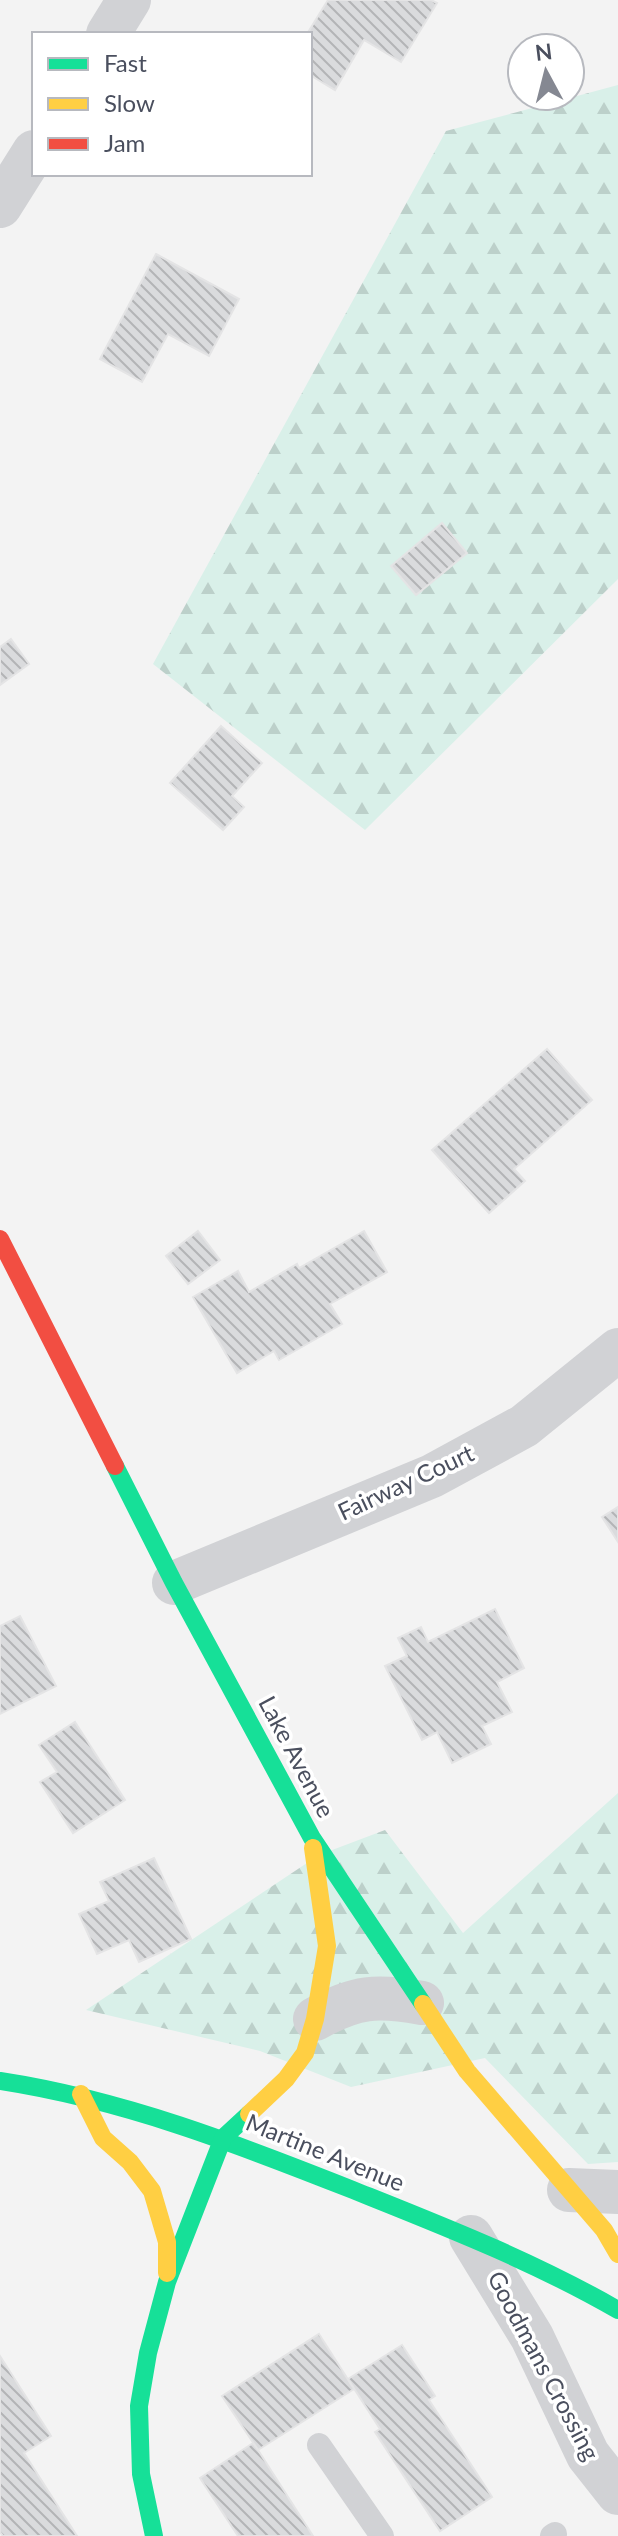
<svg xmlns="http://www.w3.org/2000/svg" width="618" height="2536" viewBox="0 0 618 2536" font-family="Lato,sans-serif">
<defs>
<pattern id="forest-firs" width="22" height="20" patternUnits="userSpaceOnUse" patternTransform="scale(2)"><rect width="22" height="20" fill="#d9f0e9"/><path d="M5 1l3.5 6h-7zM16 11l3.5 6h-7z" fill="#bcd0ca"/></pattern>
<pattern id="building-back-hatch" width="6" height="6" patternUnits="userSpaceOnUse" patternTransform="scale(2)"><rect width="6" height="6" fill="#dadbdd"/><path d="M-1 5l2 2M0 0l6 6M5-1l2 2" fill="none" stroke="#b3b4b6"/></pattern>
</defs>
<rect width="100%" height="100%" fill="#f3f3f3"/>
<g fill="url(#forest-firs)">
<path d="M618,85V579L365,830L153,664L446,131Z"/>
<path d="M618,1793V2162L588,2164L485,2058L351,2087L260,2051L86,2010L319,1855L385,1830L463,1933Z"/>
</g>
<g fill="url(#building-back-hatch)" stroke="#e4e4e5" stroke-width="2">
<path d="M328,0H431L437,3L401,62L364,40L335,90L310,75V34H307Z"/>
<path d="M156,254L239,299L209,356L168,334L142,382L100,359Z"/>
<path d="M442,523L467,553L416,595L391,566Z"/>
<path d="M11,639L29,664L0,685V647Z"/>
<path d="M221,726L262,763L232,796L244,807L223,830L170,783Z"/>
<path d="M547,1049L592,1100L514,1169L525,1181L489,1213L432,1150Z"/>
<path d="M198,1231L220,1260L188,1284L166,1256Z"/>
<path d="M364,1231L387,1272L330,1304L342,1324L279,1360L274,1351L237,1373L193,1297L238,1271L249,1292L297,1264L299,1268Z"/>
<path d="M618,1507V1542L602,1517Z"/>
<path d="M495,1609L524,1668L497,1682L512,1712L482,1726L491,1744L452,1763L437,1732L422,1740L385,1666L407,1656L398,1638L421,1627L428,1642Z"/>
<path d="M20,1616L56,1686L0,1714V1626Z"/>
<path d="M75,1722L125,1800L73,1833L40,1782L57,1772L39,1745Z"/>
<path d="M154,1858L191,1939L139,1962L129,1940L97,1954L79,1914L109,1901L100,1882Z"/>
<path d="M319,2334L354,2389L258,2450L222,2396Z"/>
<path d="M402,2345L435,2396L429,2400L492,2497L440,2531L375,2432L380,2429L348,2379Z"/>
<path d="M0,2356L51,2436L24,2453L77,2536H3L0,2532Z"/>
<path d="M253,2443L258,2450L313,2536H238L200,2478Z"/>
</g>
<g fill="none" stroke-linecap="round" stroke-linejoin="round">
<g stroke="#d1d2d5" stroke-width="24">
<path d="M319,2445L382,2536"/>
<path d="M552,2536L555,2534"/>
</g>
<g stroke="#d1d2d5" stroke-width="44">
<path d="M108,34L129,0"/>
<path d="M0,206L34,152"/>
<path d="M174,1583L432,1476L524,1426L618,1350"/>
<path d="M315,2019C356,1996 377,1995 422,2003"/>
<path d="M569,2190L618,2192"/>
<path d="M471,2237L532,2337L588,2455L618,2493"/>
</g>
<g stroke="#16e098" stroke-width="18">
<path d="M115,1466L174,1583L312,1838L423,2004"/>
<path d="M0,2081C124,2100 237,2144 353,2190C443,2226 533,2261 618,2310"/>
<path d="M154,2536L141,2474L139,2406L148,2353L167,2282L223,2138L249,2114"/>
</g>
<g stroke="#ffcf43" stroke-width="18">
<path d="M423,2004L467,2071L604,2230L618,2254"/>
<path d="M81,2094L103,2138L130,2162L152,2191L167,2242V2273"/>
<path d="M249,2114L286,2079L305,2053L315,2019L327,1946L313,1848"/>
</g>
<path stroke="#f24e42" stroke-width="18" d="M0,1239L115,1466"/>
</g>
<g text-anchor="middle" stroke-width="7" stroke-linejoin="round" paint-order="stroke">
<g font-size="24" fill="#4a4f5e" stroke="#fff">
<text transform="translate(406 1483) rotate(-25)" y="8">Fairway Court</text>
<text transform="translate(296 1757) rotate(62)" y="8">Lake Avenue</text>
<text transform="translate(325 2153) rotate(22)" y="8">Martine Avenue</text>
<text transform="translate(543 2366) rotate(62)" y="8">Goodmans Crossing</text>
</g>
</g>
<rect x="32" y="32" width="280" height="144" fill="#ffffff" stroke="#b7b9bf" stroke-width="2"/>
<rect x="48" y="58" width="40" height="12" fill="#16e098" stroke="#b7b9bf" stroke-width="2"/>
<text x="104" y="72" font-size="24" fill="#4a4f5e">Fast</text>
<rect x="48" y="98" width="40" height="12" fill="#ffcf43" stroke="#b7b9bf" stroke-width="2"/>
<text x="104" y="112" font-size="24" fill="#4a4f5e">Slow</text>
<rect x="48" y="138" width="40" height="12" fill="#f24e42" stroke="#b7b9bf" stroke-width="2"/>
<text x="104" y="152" font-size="24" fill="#4a4f5e">Jam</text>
<g transform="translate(546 72) rotate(353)"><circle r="38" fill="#ffffff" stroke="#b7b9bf" stroke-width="2"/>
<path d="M0-6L14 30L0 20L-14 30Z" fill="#858892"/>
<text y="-12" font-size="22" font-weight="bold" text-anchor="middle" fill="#4a4f5e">N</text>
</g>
</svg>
